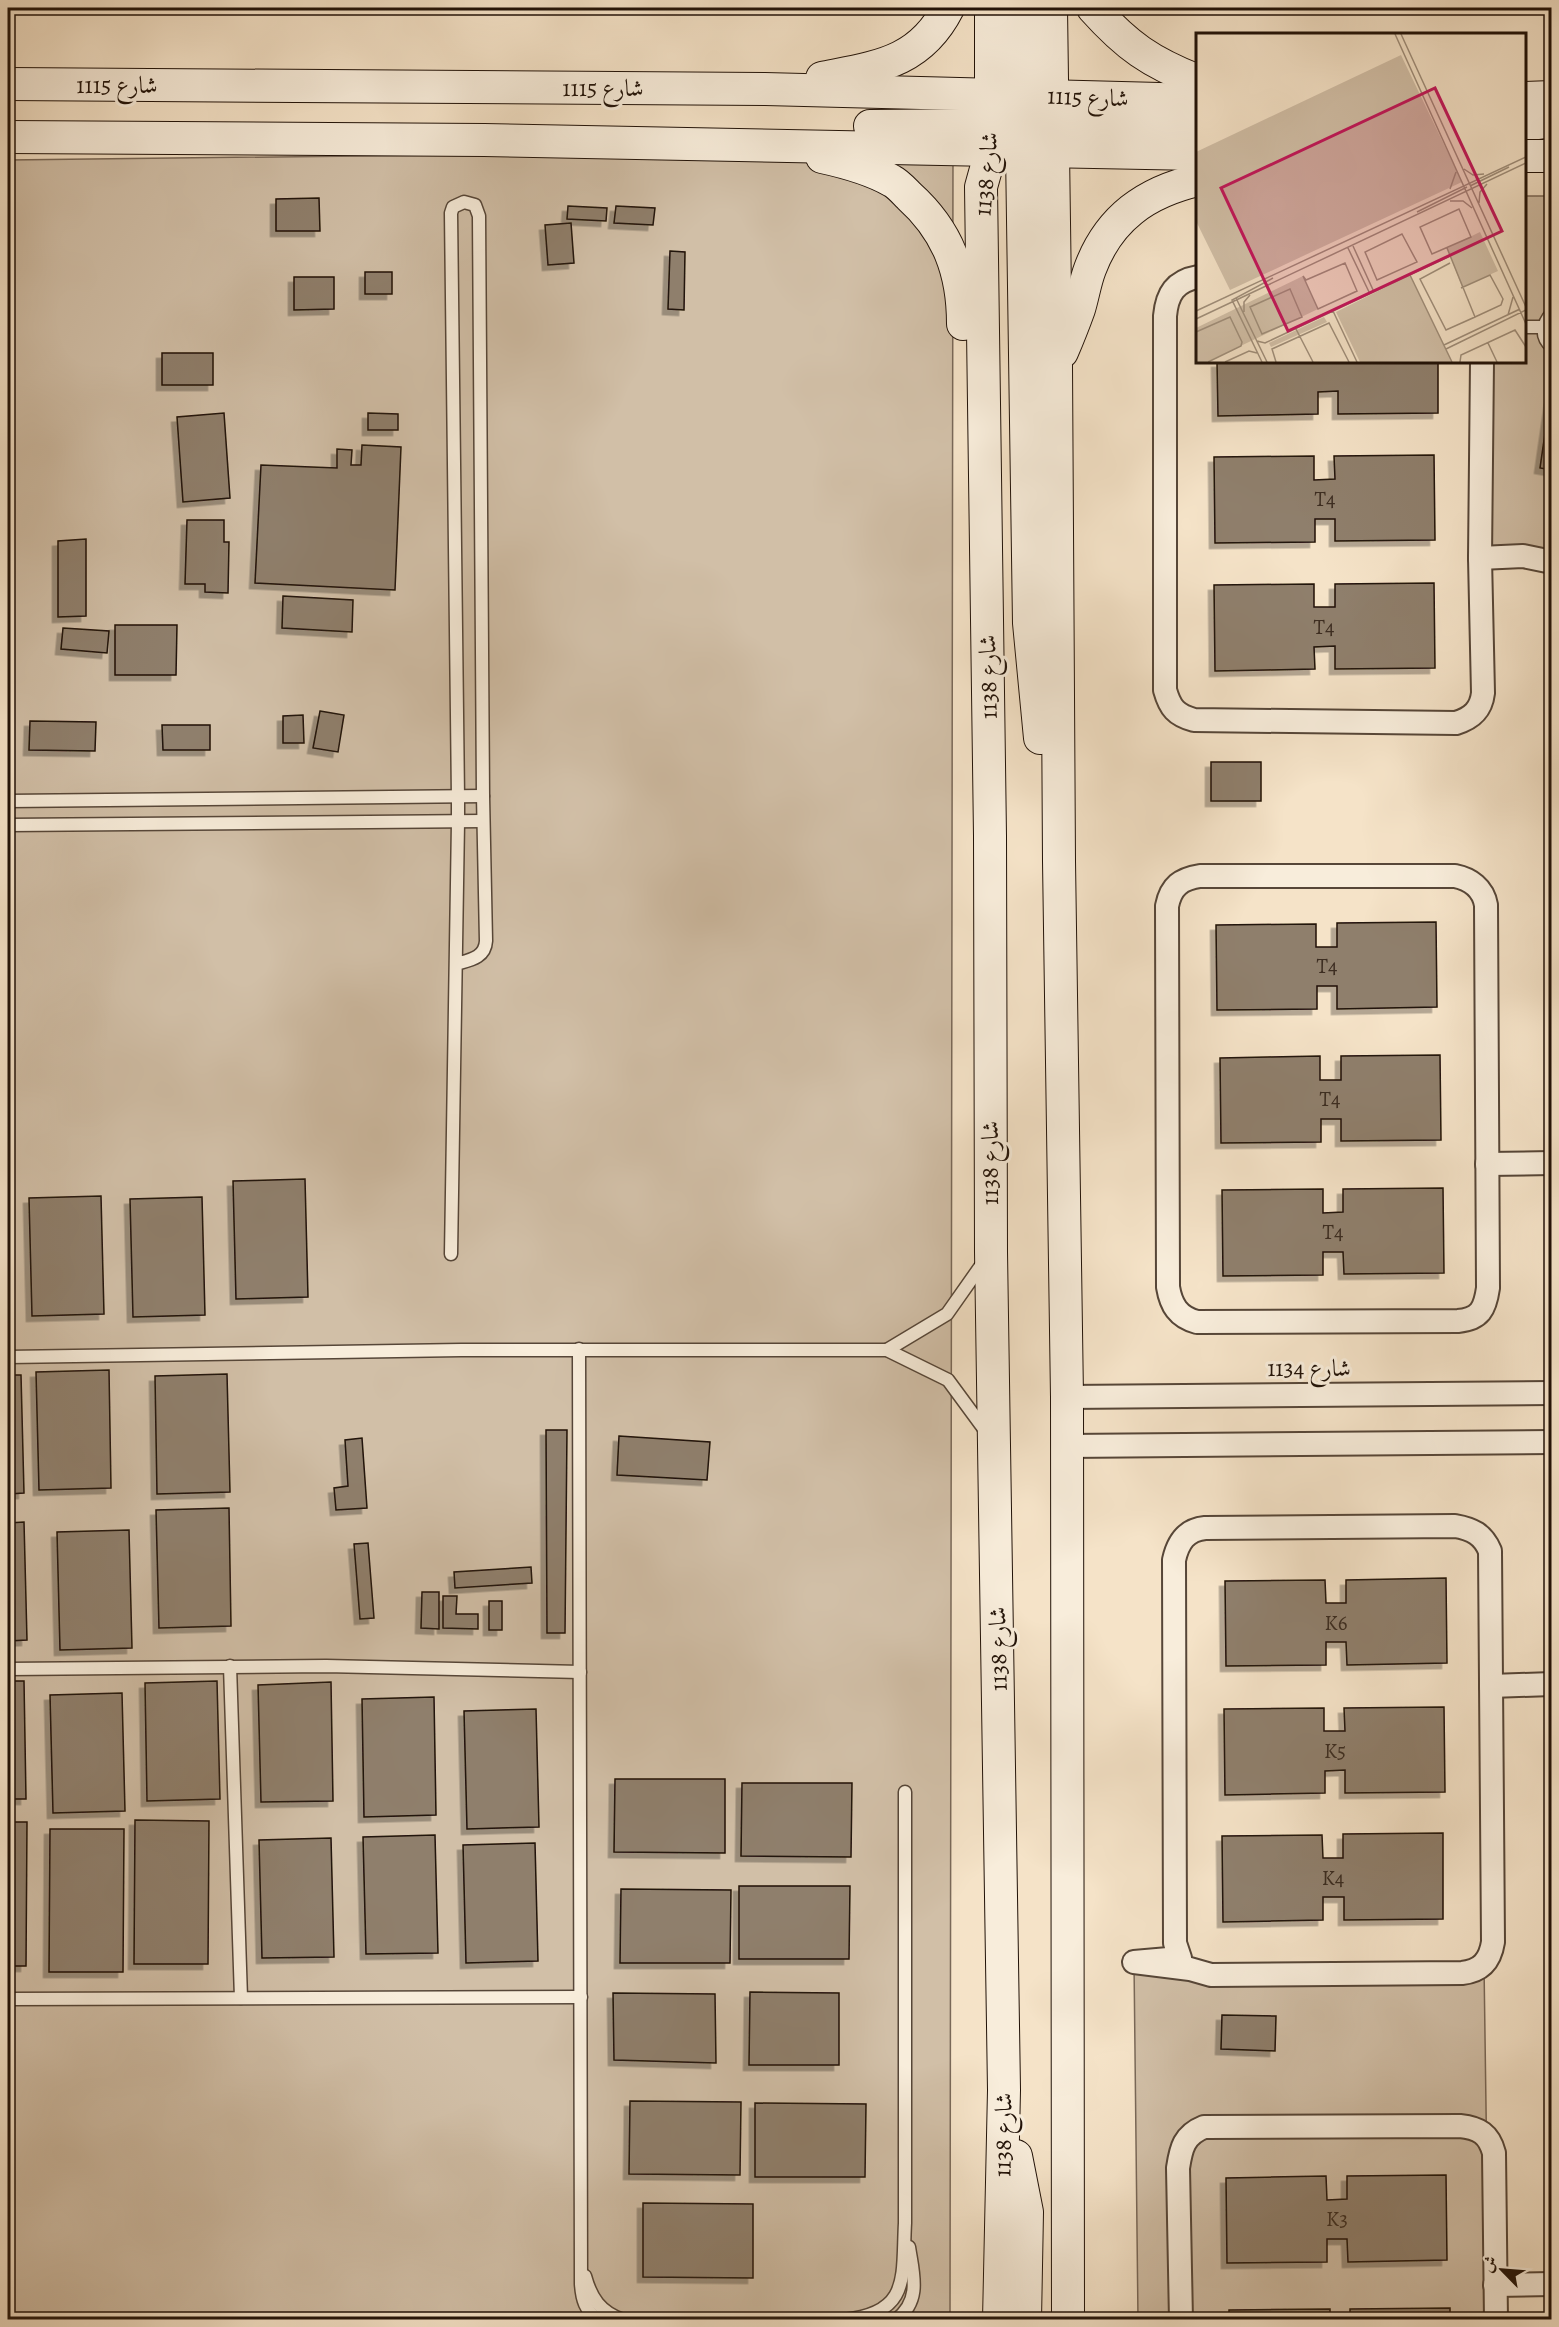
<svg xmlns="http://www.w3.org/2000/svg" width="1559" height="2327" viewBox="0 0 1559 2327" font-family="Alegreya,Amiri,serif">
<defs>
<filter id="shadow"><feDropShadow dx="-5.5" dy="5.5" stdDeviation="0" flood-color="#0004"/></filter>
</defs>
<rect width="100%" height="100%" fill="#f5e3c8"/>
<filter id="stains"><feTurbulence type="fractalNoise" baseFrequency=".00333" numOctaves="4"/><feColorMatrix values="0 0 0 0 .2 0 0 0 0 .09 0 0 0 0 .02 0 0 0 .5 -.17"/></filter>
<radialGradient id="worn" r=".72"><stop offset=".6" stop-color="#630" stop-opacity="0"/><stop offset="1" stop-color="#630" stop-opacity=".3"/></radialGradient>
<g fill="#d1bfa7" stroke="#796858" stroke-width="1.5">
<path d="M953,149L950,2319H8V160Z"/>
<path d="M1525,196H1551V564L1480,558L1478,362H1524Z"/>
<path d="M1134,1962L1484,1965L1489,2319H1138Z"/>
</g>
<g fill="#8f7f6c" stroke="#211208" stroke-width="1.5" filter="url(#shadow)">
<path d="M319,198L320,231H276V199Z"/>
<path d="M568,206L607,208L606,221L567,219Z"/>
<path d="M616,206L655,208L653,225L614,223Z"/>
<path d="M571,223L574,263L548,265L545,225Z"/>
<path d="M670,251L685,252L684,310L668,309Z"/>
<rect x="365" y="272" width="27" height="22"/>
<path d="M294,277H334V309L294,310Z"/>
<rect x="162" y="353" width="51" height="32"/>
<path d="M1217,362H1438V413L1338,414V391L1318,392V414L1218,416Z"/>
<path d="M1550,399H1552V470L1540,468Z"/>
<path d="M224,413L230,498L183,502L177,417Z"/>
<path d="M368,413L398,414V430H368Z"/>
<path d="M362,445L401,447L395,590L255,583L261,465L337,468V449L352,450L351,465H361Z"/>
<path d="M1434,455L1435,540L1335,541V519H1315V542L1215,543L1214,457L1314,456V480L1335,479L1334,456Z"/>
<path d="M187,520H224V542H229L228,593L205,592V584H185Z"/>
<path d="M86,539V616L58,617V541Z"/>
<path d="M1434,583L1435,668L1335,669V646L1314,647L1315,669L1215,671L1214,585L1314,584V607H1335V584Z"/>
<path d="M283,596L353,600L352,632L282,628Z"/>
<path d="M115,625H177L176,675H115Z"/>
<path d="M63,628L109,631L107,653L61,649Z"/>
<path d="M320,711L344,715L338,752L313,748Z"/>
<path d="M303,715L304,743H283V716Z"/>
<path d="M30,721L96,722L95,751L29,750Z"/>
<path d="M162,725H210V750H163Z"/>
<rect x="1211" y="762" width="50" height="39"/>
<path d="M1436,922L1437,1007L1337,1009V986H1317V1009L1217,1010L1216,925L1316,924V947H1337V923Z"/>
<path d="M1440,1055L1441,1140L1341,1141V1119H1321V1142L1221,1143L1220,1058L1320,1056V1080H1341V1056Z"/>
<path d="M305,1179L308,1297L236,1299L233,1181Z"/>
<path d="M1443,1188L1444,1273L1344,1274L1343,1252H1323V1275L1223,1276L1222,1190L1323,1189V1213L1343,1212V1189Z"/>
<path d="M101,1196L104,1314L32,1316L29,1198Z"/>
<path d="M202,1197L205,1315L133,1317L130,1199Z"/>
<path d="M109,1370L111,1488L39,1490L36,1372Z"/>
<path d="M227,1374L230,1492L157,1494L155,1376Z"/>
<path d="M8,1375H21L24,1493L8,1494Z"/>
<path d="M546,1430H567L565,1633H547Z"/>
<path d="M619,1436L710,1442L707,1480L617,1475Z"/>
<path d="M362,1438L367,1508L336,1510L334,1488L348,1486L345,1440Z"/>
<path d="M229,1508L231,1626L159,1628L156,1510Z"/>
<path d="M24,1522L27,1640L8,1641V1523Z"/>
<path d="M129,1530L132,1648L60,1650L57,1532Z"/>
<path d="M368,1543L374,1618L360,1619L354,1544Z"/>
<path d="M531,1567L532,1583L455,1588L454,1572Z"/>
<path d="M1446,1578L1447,1663L1347,1665L1346,1642H1326V1665L1226,1666L1225,1581L1325,1580L1326,1603H1346V1580Z"/>
<path d="M422,1592H439V1629L421,1628Z"/>
<path d="M443,1596H457L456,1614H478V1629L443,1628Z"/>
<rect x="489" y="1601" width="13" height="29"/>
<path d="M8,1681H24L26,1799H8Z"/>
<path d="M217,1681L220,1799L147,1801L145,1683Z"/>
<path d="M331,1682L333,1801L261,1802L258,1685Z"/>
<path d="M122,1693L125,1811L53,1813L50,1695Z"/>
<path d="M434,1697L436,1815L364,1817L362,1699Z"/>
<path d="M1444,1707L1445,1792L1345,1793V1770L1325,1771V1793L1225,1795L1224,1709L1324,1708V1731H1345L1344,1708Z"/>
<path d="M536,1709L539,1827L467,1829L464,1711Z"/>
<path d="M615,1779H725V1853L614,1852Z"/>
<path d="M742,1783H852L851,1857L741,1856Z"/>
<path d="M135,1820L209,1821L208,1964H134Z"/>
<path d="M8,1822H27L26,1966H8Z"/>
<path d="M50,1829H124L123,1972H49Z"/>
<path d="M1443,1833V1919L1344,1920V1897H1323V1920L1223,1922L1222,1836L1322,1835L1323,1858H1343V1834Z"/>
<path d="M435,1835L438,1953L366,1954L363,1837Z"/>
<path d="M331,1838L334,1957L262,1958L259,1840Z"/>
<path d="M535,1843L538,1961L466,1963L463,1845Z"/>
<path d="M739,1886H850L849,1959H739Z"/>
<path d="M621,1889L731,1890L730,1963H620Z"/>
<path d="M750,1992L839,1993V2065H749Z"/>
<path d="M613,1993L715,1994L716,2063L614,2060Z"/>
<path d="M1222,2015L1276,2016L1275,2051L1221,2049Z"/>
<path d="M630,2101L741,2102L740,2175L629,2174Z"/>
<path d="M755,2103L866,2104L865,2177H755Z"/>
<path d="M1446,2175L1447,2260L1348,2262L1347,2239H1327V2262L1227,2263L1226,2178L1326,2176L1327,2200L1347,2199V2176Z"/>
<path d="M643,2203L753,2204V2278L643,2277Z"/>
<path d="M1450,2308V2320H1350V2309Z"/>
<path d="M1330,2309V2320H1229V2310Z"/>
</g>
<g fill="none" stroke-linecap="round" stroke-linejoin="round">
<defs>
<g id="lane">
<path d="M1552,313C1542,324 1540,337 1552,347"/>
<path d="M1524,327H1543"/>
<path d="M8,801L483,796"/>
<path d="M8,825L483,821"/>
<path d="M451,1254L458,822V798L451,213L453,207L464,202L475,205L479,216L483,796L486,941C485,958 470,960 456,964"/>
<path d="M579,1349L581,2284C582,2299 585,2311 599,2320"/>
<path d="M887,1350L947,1314L985,1260"/>
<path d="M8,1357L461,1350H887L948,1380L987,1433"/>
<path d="M230,1666L241,1998"/>
<path d="M8,1669L326,1666L580,1672"/>
<path d="M8,1999L581,1997"/>
<path d="M585,2276C591,2298 600,2312 623,2320"/>
<path d="M844,2320C911,2313 902,2277 905,2223V1792"/>
<path d="M896,2320C922,2300 913,2274 909,2247"/>
</g>
<g id="street">
<path d="M1198,277C1175,281 1167,294 1165,316V690C1170,708 1176,715 1194,720L1456,723C1472,718 1481,710 1483,693L1480,558L1482,362"/>
<path d="M1480,558L1523,556L1552,562"/>
<path d="M1200,876H1455C1470,879 1483,888 1486,905L1488,1288C1485,1309 1480,1319 1458,1321L1197,1322C1178,1317 1171,1305 1168,1287L1167,906C1171,886 1181,879 1200,876Z"/>
<path d="M1487,1164L1552,1163"/>
<path d="M1067,1397L1552,1393"/>
<path d="M1067,1446L1552,1442"/>
<path d="M1455,1526C1472,1529 1483,1534 1490,1551L1493,1942C1490,1961 1481,1971 1462,1973L1211,1975L1190,1969L1134,1962L1180,1958L1175,1943L1174,1560C1178,1542 1186,1530 1205,1528Z"/>
<path d="M1491,1686L1552,1684"/>
<path d="M1495,2285L1552,2284"/>
<path d="M1181,2320L1178,2168C1181,2148 1184,2135 1204,2127L1460,2126C1479,2128 1489,2134 1494,2153L1496,2320"/>
</g>
<g id="secondary">
<path d="M991,8V151L981,187L990,836L991,1252L1004,2090L999,2320"/>
<path d="M1021,8L1023,95L1029,114"/>
<path d="M1051,8L1056,366L1059,861L1067,1397L1068,2320"/>
<path d="M1093,8C1127,46 1150,62 1198,81"/>
<path d="M822,78C877,67 920,63 948,8"/>
<path d="M8,84L765,89L1198,100"/>
<path d="M991,94L1016,120L1022,152L1029,623L1040,738"/>
<path d="M1524,98L1552,97"/>
<path d="M1524,123H1539L1552,120"/>
<path d="M870,126L991,125L1012,121"/>
<path d="M1030,127L1093,124H1198"/>
<path d="M8,137L484,140L1198,154"/>
<path d="M1524,156H1552"/>
<path d="M822,157C845,162 871,169 892,181C898,184 904,191 909,196C948,231 963,272 963,324"/>
<path d="M1062,352C1068,338 1074,323 1079,309C1083,296 1085,282 1090,269C1109,218 1146,192 1198,180"/>
<path d="M1016,2156L1027,2212L1025,2320"/>
</g>
</defs>
<use href="#lane" stroke="#564638" stroke-width="15"/>
<use href="#street" stroke="#564638" stroke-width="26"/>
<use href="#secondary" stroke="#211208" stroke-width="34"/>
<use href="#lane" stroke="#f8eddb" stroke-width="12"/>
<use href="#street" stroke="#f8eddb" stroke-width="22"/>
<use href="#secondary" stroke="#f8eddb" stroke-width="32"/>
</g>
<g text-anchor="middle" stroke-width="6" stroke-linejoin="round" paint-order="stroke">
<g font-size="21" fill="#3c2d21">
<text x="1325" y="506">T4</text>
<text x="1324" y="634">T4</text>
<text x="1327" y="973">T4</text>
<text x="1330" y="1106">T4</text>
<text x="1333" y="1239">T4</text>
<text x="1336" y="1630">K6</text>
<text x="1335" y="1758">K5</text>
<text x="1333" y="1885">K4</text>
<text x="1337" y="2226">K3</text>
</g>
<g font-size="24" fill="#211208" stroke="#f8eddb">
<text x="117" y="93">شارع 1115</text>
<text x="603" y="96">شارع 1115</text>
<text transform="translate(1088 97) rotate(2)" y="8">شارع 1115</text>
<text transform="translate(986 174) rotate(-85)" y="8">شارع 1138</text>
<text transform="translate(988 677) rotate(-91)" y="8">شارع 1138</text>
<text transform="translate(990 1163) rotate(-90)" y="8">شارع 1138</text>
<text x="1309" y="1376">شارع 1134</text>
<text transform="translate(998 1649) rotate(-91)" y="8">شارع 1138</text>
<text transform="translate(1003 2135) rotate(-89)" y="8">شارع 1138</text>
</g>
</g>
<g transform="translate(1196 33)">
<rect width="330" height="330" fill="#f5e3c8"/>
<path d="M205,22L266,149L34,257L0,188V119ZM284,199L302,238L266,254L251,215ZM214,242L256,329H164L140,279ZM107,243L122,276L11,329H0V295ZM128,284L131,289L75,314L73,310Z" fill="#d1bfa7"/>
<path fill="none" stroke="#a08f7b" stroke-width="1.5" d="M199,1L330,291M205,1L330,274M268,136L277,142L288,141M274,153L313,134M254,156L260,139M254,168H267L276,175M283,170L284,159L291,151M263,176L275,204L236,221L224,194ZM221,179L271,154M206,201L221,229L181,247L169,219ZM157,213L178,259M152,215L174,261M251,215L279,284L250,297L224,246L254,230M149,230L161,258L122,276L107,243L110,247ZM214,242L256,329M265,255L294,242L307,266L305,272L279,284M94,256L106,284L66,301L54,274ZM40,265L71,329M0,278L330,124M137,278L161,329M48,279V269L54,262M312,282L317,264M0,286L330,130M100,296L117,329M0,299L34,284L46,309L45,313L12,329M61,308L69,310L254,223M292,310L301,329M248,312L324,276M250,316L330,277M29,329L53,318L61,320M66,329L36,267L77,245M80,329L76,316L133,290L153,329M264,329L265,322L319,297L330,314"/>
<path fill="#c2185b" fill-opacity="0.15" stroke="#c2185b" stroke-width="3" d="M239,55L306,198L92,298L25,155Z"/>
<rect width="330" height="330" fill="none" stroke="#211208" stroke-width="3"/>
</g>
<rect width="1559" height="2327" fill="none" stroke="#f5e3c8" stroke-width="30"/>
<rect x="9" y="9" width="1541" height="2309" fill="none" stroke="#211208" stroke-width="3"/>
<rect x="15" y="15" width="1529" height="2297" fill="none" stroke="#211208" stroke-width="1.5"/>
<g transform="translate(1502 2270) rotate(295)" stroke="#f8eddb" stroke-width="4.5" paint-order="stroke">
<path d="M0-4.5L10 22L0 15L-10 22Z" fill="#211208"/>
<text y="-9" font-size="16" font-weight="bold" text-anchor="middle" fill="#211208">ش</text>
</g>
<rect width="100%" height="100%" filter="url(#stains)"/>
<rect width="100%" height="100%" fill="url(#worn)"/>
</svg>
